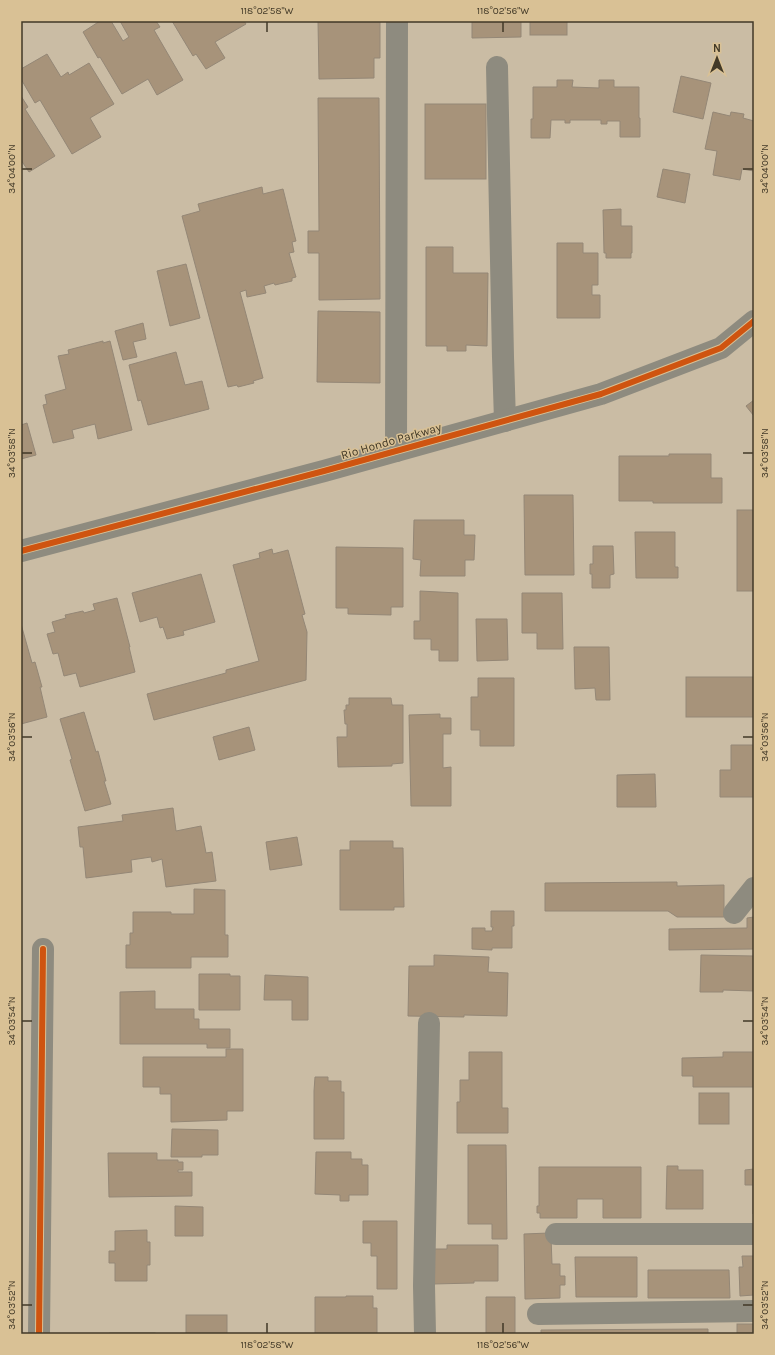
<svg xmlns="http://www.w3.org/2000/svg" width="775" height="1355" viewBox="0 0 775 1355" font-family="Karla,sans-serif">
<rect width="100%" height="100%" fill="#cabca4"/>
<g fill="#a7937a" stroke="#948776">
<path d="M100,21H111L123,41L129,37L120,21H156L160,27L154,30L183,80L157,95L148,79L122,94L100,57L98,58L83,32Z"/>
<path d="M172,21H244L246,24L215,42L225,58L206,69L196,54L193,56Z"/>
<path d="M318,21H380V58H374V78L319,79Z"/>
<path d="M472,21H521V37L472,38Z"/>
<rect x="530" y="21" width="37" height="14"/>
<path d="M47,54L61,77L68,72L69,75L89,63L114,104L90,118L101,137L72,154L40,100L35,103L21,79V69Z"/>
<path d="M681,76L711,83L703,119L673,112Z"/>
<path d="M557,80H573L572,87L599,88V80H614V87H639V118H640V137H620V121H607V124H601V120H570V123H565V120H551L550,138H531V119H533V87H557Z"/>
<path d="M21,96L28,107L25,109L55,156L29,172L21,160Z"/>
<path d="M318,98H379L380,299L319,300V253H308V231H319Z"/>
<rect x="425" y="104" width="61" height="75"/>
<path d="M713,112L730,116L731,112L744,114L743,118L754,121V171L742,169L740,180L713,175L717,151L705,149Z"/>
<path d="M663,169L690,174L685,203L657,197Z"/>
<path d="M262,187L263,194L283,189L296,241L292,242L294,252L289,253L296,277L292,278V281L275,285L274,283L264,286L266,293L247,297L246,290L240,292L263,378L253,381L254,383L238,387L237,385L228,387L182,216L200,211L198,204Z"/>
<path d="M621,209V226H632V253H631V258H606V253H604L603,210Z"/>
<path d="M557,243H583V253H598V285H592V295H600V318H557Z"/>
<path d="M426,247H453V273H488L487,346L466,345V351H447V346H426Z"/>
<path d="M186,264L200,318L170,326L157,271Z"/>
<path d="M318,311L380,312V383L317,382Z"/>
<path d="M143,323L146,339L133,342L137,357L123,360L115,331Z"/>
<path d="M103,341V343L110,341L132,430L98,439L95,424L72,430L74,438L53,443L43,405L47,404L45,395L66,389L58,356L69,354L68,350Z"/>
<path d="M176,352L185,385L202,381L209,409L148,425L141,400L138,401L129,365Z"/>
<path d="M754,400V416L746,406Z"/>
<path d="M27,423L36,455L21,459V425Z"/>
<path d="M669,454H711V478H722V503H653V501H619V456H669Z"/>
<path d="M524,495H573L574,575H525Z"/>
<rect x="737" y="510" width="17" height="81"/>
<path d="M414,520H464V535H475L474,560H465V576H420L421,560L413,559Z"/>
<path d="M635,532H675V567H678V578H636Z"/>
<path d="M593,546H613L614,574L610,575V588H592V574H590V564H593Z"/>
<path d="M336,547L403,548V607H391V615L348,614V608H336Z"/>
<path d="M272,549L273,554L288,550L305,614L302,615L307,632L306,680L154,720L147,694L226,673V670L259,661L233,565L260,558L259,553Z"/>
<path d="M201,574L215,622L183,631L184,635L167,639L163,627L160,628L157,617L140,622L132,593Z"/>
<path d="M420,591L458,593V661H439V650H431V639H414V621H420Z"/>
<path d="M522,593H562L563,649H537V633H522Z"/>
<path d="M117,598L130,647H129L135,672L80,687L76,673L64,676L58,653L53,654L47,634L55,632L52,622L66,618L65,615L83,611L84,613L95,610L93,604Z"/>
<path d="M476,619H507L508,660L477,661Z"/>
<path d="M21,624L32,663L35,662L42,687H40L47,717L21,724Z"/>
<path d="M574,647H609L610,700H596L595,688L575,689Z"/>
<rect x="686" y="677" width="68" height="40"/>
<path d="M478,678H514V746H480V730H471V697H478Z"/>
<path d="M349,698H391L392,705H403V763L392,764V766L338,767L337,737H347V724H345L344,710H346V705H349Z"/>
<path d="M84,712L96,752L98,751L106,781H104L111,804L85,811L70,760L72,759L60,719Z"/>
<path d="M440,714V718H451V734H443V768L451,767V806H411L409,715Z"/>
<path d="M249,727L255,750L219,760L213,737Z"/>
<path d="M731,745H754V797H720V770H731Z"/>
<path d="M655,774L656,807H617V775Z"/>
<path d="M173,808L176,831L201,826L206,853L212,852L216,881L166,887L162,859L152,862L151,857L131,860L132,872L86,878L83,847H80L78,827L123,821L122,815Z"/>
<path d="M297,837L302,865L270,870L266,842Z"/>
<path d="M350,841H393V848H403L404,907H394V910H340V850H350Z"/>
<path d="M677,882V886L724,885V917H677L668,911H545V883Z"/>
<path d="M194,889L225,890V935H228V957H191V968H126V945H130V933H133V912H171V914H194Z"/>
<path d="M491,911H514V926H512V948H492V950L472,949V928H485V931H492L493,927H491Z"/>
<path d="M754,917V949L669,950V929L747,928V918Z"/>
<path d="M434,955L489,957L488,972L508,973L507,1016L464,1015V1017L408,1016L409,966H434Z"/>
<path d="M701,955L754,956V991L723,990V992H700Z"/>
<path d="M199,974H230V976H240V1010H199Z"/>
<path d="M265,975L308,977V1020H292V1000H264Z"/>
<path d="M155,991V1009H194V1019H199V1029H230V1048H207V1044H120V992Z"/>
<path d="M226,1049H243V1111H227V1120L171,1122V1094H160V1087H143V1057H226Z"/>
<path d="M469,1052H502V1108H508V1133H457V1102H460V1080H469Z"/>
<path d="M723,1052H754V1087H693V1076H682V1058L723,1057Z"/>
<path d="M315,1077H328V1081H341V1092H344V1139H314V1091Z"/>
<rect x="699" y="1093" width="30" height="31"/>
<path d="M172,1129L218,1130V1155H202V1157H171Z"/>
<path d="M468,1145H506L507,1239H492V1224H468Z"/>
<path d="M316,1152H351V1159H362V1165H368V1195H349V1201H340V1195L315,1194Z"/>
<path d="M108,1153H157V1160H178V1162H183V1170H178V1172H192V1196L109,1197Z"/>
<path d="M667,1166H678V1170H703V1209H666Z"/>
<path d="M539,1167H641V1218H603V1199H577V1218H540V1213H537V1206H539Z"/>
<path d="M754,1169V1214H753V1185H745V1170Z"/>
<path d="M175,1206L203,1207V1236H175Z"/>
<path d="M363,1221H397V1289H377V1256H371V1243H363Z"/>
<path d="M147,1230V1242H150V1265H147V1281H115V1263H109V1251H115V1231Z"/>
<path d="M549,1233L551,1237L552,1264H560V1276H565V1285H560V1298L525,1299L524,1234Z"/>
<path d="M447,1245H498V1281H474V1283L433,1284V1249H447Z"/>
<path d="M742,1256H754V1295L740,1296L739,1267H743Z"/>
<path d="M575,1257H637V1297H576Z"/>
<path d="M648,1270H729L730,1298H648Z"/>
<path d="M346,1296H373V1308H377V1334H315V1297H346Z"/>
<path d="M486,1297H515V1333L486,1334Z"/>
<rect x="186" y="1315" width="41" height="19"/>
<rect x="737" y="1324" width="17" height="10"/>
<path d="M708,1329V1334H541V1330Z"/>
<rect x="110" y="1333" width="45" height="1"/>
</g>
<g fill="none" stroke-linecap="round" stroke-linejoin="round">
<g stroke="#8e8b7f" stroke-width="22">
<path d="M497,67L503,357L505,421"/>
<path d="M396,451L397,21"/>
<path d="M21,551L324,471L601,394L721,348L754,321"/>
<path d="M734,913L754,888"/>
<path d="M556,1234H754"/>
<path d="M538,1314L754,1311"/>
<path d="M39,1334L43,949"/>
<path d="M425,1334L424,1286L429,1023"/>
</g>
<defs>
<g id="cycleway">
<path d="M21,551L324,471L601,394L721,348L754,321"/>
<path d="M39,1334L43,949"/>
</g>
</defs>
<use href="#cycleway" stroke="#d9c195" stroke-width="8"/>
<use href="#cycleway" stroke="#cf5410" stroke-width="6"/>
</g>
<path fill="none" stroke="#423927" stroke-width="1.5" d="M267,22V32M503,22V32M22,169H32M743,169H753M22,453H32M743,453H753M22,737H32M743,737H753M22,1021H32M743,1021H753M22,1305H32M743,1305H753M267,1323V1333M503,1323V1333"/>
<g text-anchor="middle" stroke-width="3" stroke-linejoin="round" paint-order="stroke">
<g font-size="12" fill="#423927" stroke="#d9c195">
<text transform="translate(391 441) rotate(-16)" y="4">Rio Hondo Parkway</text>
</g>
</g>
<rect width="775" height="1355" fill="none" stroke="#d9c195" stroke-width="44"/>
<g transform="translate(717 58)" stroke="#d9c195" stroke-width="3" paint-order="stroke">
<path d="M0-3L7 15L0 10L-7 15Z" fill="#423927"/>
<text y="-6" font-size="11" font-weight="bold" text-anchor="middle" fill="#423927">N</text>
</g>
<rect x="22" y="22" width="731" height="1311" fill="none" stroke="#423927" stroke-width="1.5"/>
<g font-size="10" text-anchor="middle" fill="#423927">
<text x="267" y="14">118°02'58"W</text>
<text x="503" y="14">118°02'56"W</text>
<text transform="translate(11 169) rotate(-90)" y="4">34°04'00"N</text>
<text transform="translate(764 169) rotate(-90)" y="4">34°04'00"N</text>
<text transform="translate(11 453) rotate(-90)" y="4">34°03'58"N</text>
<text transform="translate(764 453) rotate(-90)" y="4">34°03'58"N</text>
<text transform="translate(11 737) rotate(-90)" y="4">34°03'56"N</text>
<text transform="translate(764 737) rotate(-90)" y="4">34°03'56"N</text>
<text transform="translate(11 1021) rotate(-90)" y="4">34°03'54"N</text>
<text transform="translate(764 1021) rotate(-90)" y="4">34°03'54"N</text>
<text transform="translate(11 1305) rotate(-90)" y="4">34°03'52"N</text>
<text transform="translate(764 1305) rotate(-90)" y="4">34°03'52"N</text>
<text x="267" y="1348">118°02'58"W</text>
<text x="503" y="1348">118°02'56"W</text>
</g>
</svg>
